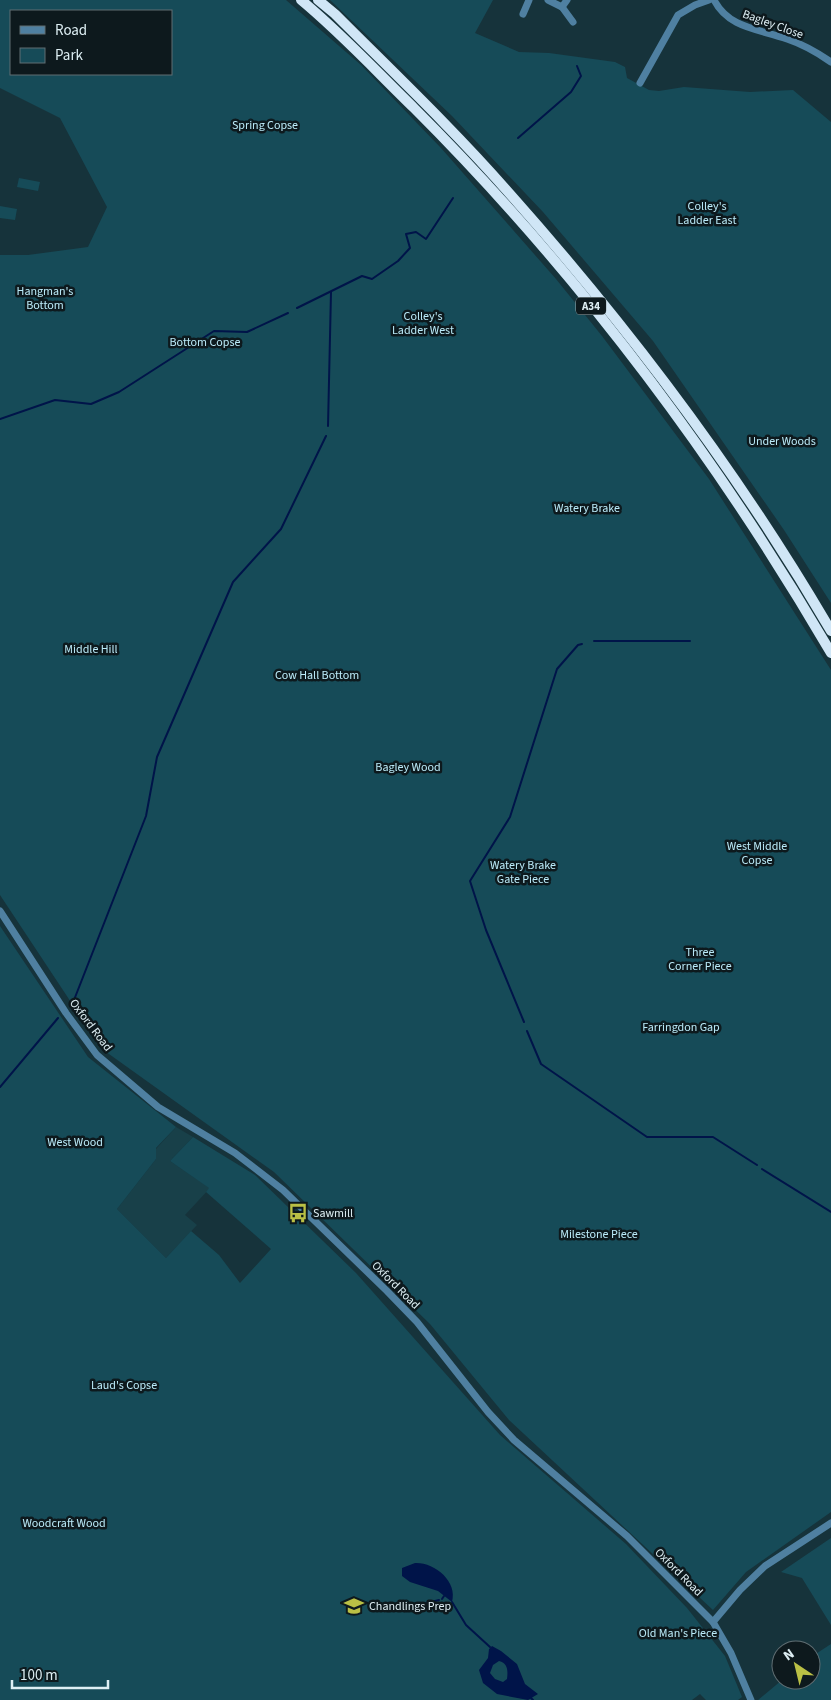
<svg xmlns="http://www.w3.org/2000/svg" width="831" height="1700" viewBox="0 0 831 1700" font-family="'Source Sans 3',sans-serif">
<rect width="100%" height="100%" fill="#16333b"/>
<path fill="#184049" d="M176,1127L193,1137L170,1161L210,1188L185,1215L197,1225L166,1258L117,1209L156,1159V1149Z"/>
<g fill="#164b58" fill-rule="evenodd">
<path d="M0,0H286L361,65L441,148L556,279L602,336L709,479L831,670V1512L746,1572L713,1610L509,1420L430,1324L274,1172L102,1049L0,895V255H28L88,247L107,207L60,118L0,88ZM171,11V74H11V11Z"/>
<path d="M330,0H493L475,33L519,52L549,53L615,62L625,67L627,78L649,90L659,91L684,87L750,92L793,90L831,122V603L784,530L653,341L543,212L452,116Z"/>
<path d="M19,178L40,182L38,191L17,187Z"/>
<path d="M0,206L17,209L15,220L0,218Z"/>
<path d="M0,926L88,1057L176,1127L156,1148V1159L117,1209L166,1258L191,1231L219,1255L240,1283L271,1249L206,1192L209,1188L170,1161L193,1137L255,1175L356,1273L500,1435L626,1544L687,1608L725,1656L742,1697L738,1700H706L700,1694L692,1700H0Z"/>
<path d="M831,1538V1625L802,1578L781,1572Z"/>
<path d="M831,1644V1700H758L782,1680H811V1657Z"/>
</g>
<g fill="#001449" fill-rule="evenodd">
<path d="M415,1563C434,1562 458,1581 452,1602L438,1591L410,1582L402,1576V1568Z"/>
<path d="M492,1646L501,1651L517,1664L525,1684L538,1694L528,1700L497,1694L483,1683L479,1670L488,1658L489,1649ZM499,1661C508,1663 508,1671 507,1679L503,1682L495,1679L490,1673L493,1665Z"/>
</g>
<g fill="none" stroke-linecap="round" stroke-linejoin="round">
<g stroke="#001449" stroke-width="2">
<path d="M518,138L571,92L581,76L577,66"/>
<path d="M297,308L362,276L372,279L398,261L410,248L406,234L416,232L426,239L453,198"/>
<path d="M0,419L55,400L91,404L119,392L214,331L247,332L288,313"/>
<path d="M328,426L331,292"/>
<path d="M594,641H690"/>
<path d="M74,1000L146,816L157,757L233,582L281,529L326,436"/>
<path d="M524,1022L486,930L470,881L510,817L557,669L578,645L582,644"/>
<path d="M527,1031L541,1064L647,1137H713L757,1165"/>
<path d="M0,1087L58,1018"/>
<path d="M762,1169L831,1212"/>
<path d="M442,1599L444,1596"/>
<path d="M452,1602L466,1625L490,1647"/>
<path d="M400,1610L439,1600"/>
<path d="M531,1698L533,1700"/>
</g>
<g stroke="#4f80a1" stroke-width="7">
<path d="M548,0L562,7L573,22"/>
<path d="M714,0C729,29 760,29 787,39C802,44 818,53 831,62"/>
<path d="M562,7L567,0"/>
<path d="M523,14L529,0"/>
<path d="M640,83L678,15L695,5L709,0"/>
<path d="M0,911L66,1013L97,1055L158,1107L235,1153L283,1190L387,1291L417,1322L488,1412L514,1440L627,1536L713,1622L731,1653L751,1700"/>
<path d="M713,1622L740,1590L765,1566L831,1523"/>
</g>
<g stroke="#d0e6f6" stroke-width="10">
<path d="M301,0C341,33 377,72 414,108C576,270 716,456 831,653"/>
<path d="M318,0L335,14C394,73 455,131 510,194C630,329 740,475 831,631"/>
</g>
</g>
<defs>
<symbol id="bus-bare" viewBox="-9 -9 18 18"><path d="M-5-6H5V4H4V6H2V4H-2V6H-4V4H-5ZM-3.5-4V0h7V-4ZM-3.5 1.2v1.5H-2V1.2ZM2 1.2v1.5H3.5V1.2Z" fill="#bac045" stroke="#0d191d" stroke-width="2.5" paint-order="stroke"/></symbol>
<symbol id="school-bare" viewBox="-9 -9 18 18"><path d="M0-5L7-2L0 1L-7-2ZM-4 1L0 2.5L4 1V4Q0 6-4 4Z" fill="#bac045" stroke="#0d191d" stroke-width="2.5" paint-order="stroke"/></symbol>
</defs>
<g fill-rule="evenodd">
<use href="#bus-bare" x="284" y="1199" width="28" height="28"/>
<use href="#school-bare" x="340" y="1592" width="28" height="28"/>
</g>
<g text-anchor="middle" stroke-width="5" stroke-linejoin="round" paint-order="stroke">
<rect fill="#0d191d" stroke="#9faeb3" stroke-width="1" x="576" y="297.5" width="30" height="17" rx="4"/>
<g font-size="11" font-weight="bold" fill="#ddeef3">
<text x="591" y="310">A34</text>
</g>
<g font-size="12" fill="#ddeef3" stroke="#0d191d">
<text transform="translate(773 24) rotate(20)" y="4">Bagley Close</text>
<text transform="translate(91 1025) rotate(53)" y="4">Oxford Road</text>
<text transform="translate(396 1285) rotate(45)" y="4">Oxford Road</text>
<text transform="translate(679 1572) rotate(45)" y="4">Oxford Road</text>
</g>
<g font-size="12" fill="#bbebf9" stroke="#0d191d">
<text x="265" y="129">Spring Copse</text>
<text x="707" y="210">Colley's<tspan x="707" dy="14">Ladder East</tspan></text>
<text x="45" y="295">Hangman's<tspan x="45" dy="14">Bottom</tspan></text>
<text x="423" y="320">Colley's<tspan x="423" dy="14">Ladder West</tspan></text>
<text x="205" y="346">Bottom Copse</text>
<text x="782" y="445">Under Woods</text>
<text x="587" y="512">Watery Brake</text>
<text x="91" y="653">Middle Hill</text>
<text x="317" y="679">Cow Hall Bottom</text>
<text x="408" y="771">Bagley Wood</text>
<text x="757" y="850">West Middle<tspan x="757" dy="14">Copse</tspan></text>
<text x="523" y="869">Watery Brake<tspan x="523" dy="14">Gate Piece</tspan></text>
<text x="700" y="956">Three<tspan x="700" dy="14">Corner Piece</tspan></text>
<text x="681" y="1031">Farringdon Gap</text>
<text x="75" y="1146">West Wood</text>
<text x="599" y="1238">Milestone Piece</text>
<text x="124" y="1389">Laud's Copse</text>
<text x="64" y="1527">Woodcraft Wood</text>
<text x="678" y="1637">Old Man's Piece</text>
</g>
<g font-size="12" fill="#ddeef3" stroke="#0d191d" text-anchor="start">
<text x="313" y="1217">Sawmill</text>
<text x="369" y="1610">Chandlings Prep</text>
</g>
</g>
<rect x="10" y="10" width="162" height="65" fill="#0d191d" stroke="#606e73"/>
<rect x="20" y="26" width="25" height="8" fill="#4f80a1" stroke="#606e73"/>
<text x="55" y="35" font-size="15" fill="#ddeef3">Road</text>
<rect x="20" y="48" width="25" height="15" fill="#164b58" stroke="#606e73"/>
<text x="55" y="60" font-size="15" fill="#ddeef3">Park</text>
<g transform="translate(796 1665) rotate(325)"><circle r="24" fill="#0d191d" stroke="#606e73"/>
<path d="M0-4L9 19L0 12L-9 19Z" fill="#bac045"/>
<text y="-8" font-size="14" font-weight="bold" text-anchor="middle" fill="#ddeef3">N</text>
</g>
<path d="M12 1680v8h96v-8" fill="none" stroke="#ddeef3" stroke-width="2.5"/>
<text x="20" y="1680" font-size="15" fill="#ddeef3" stroke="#0d191d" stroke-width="4" paint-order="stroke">100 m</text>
</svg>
